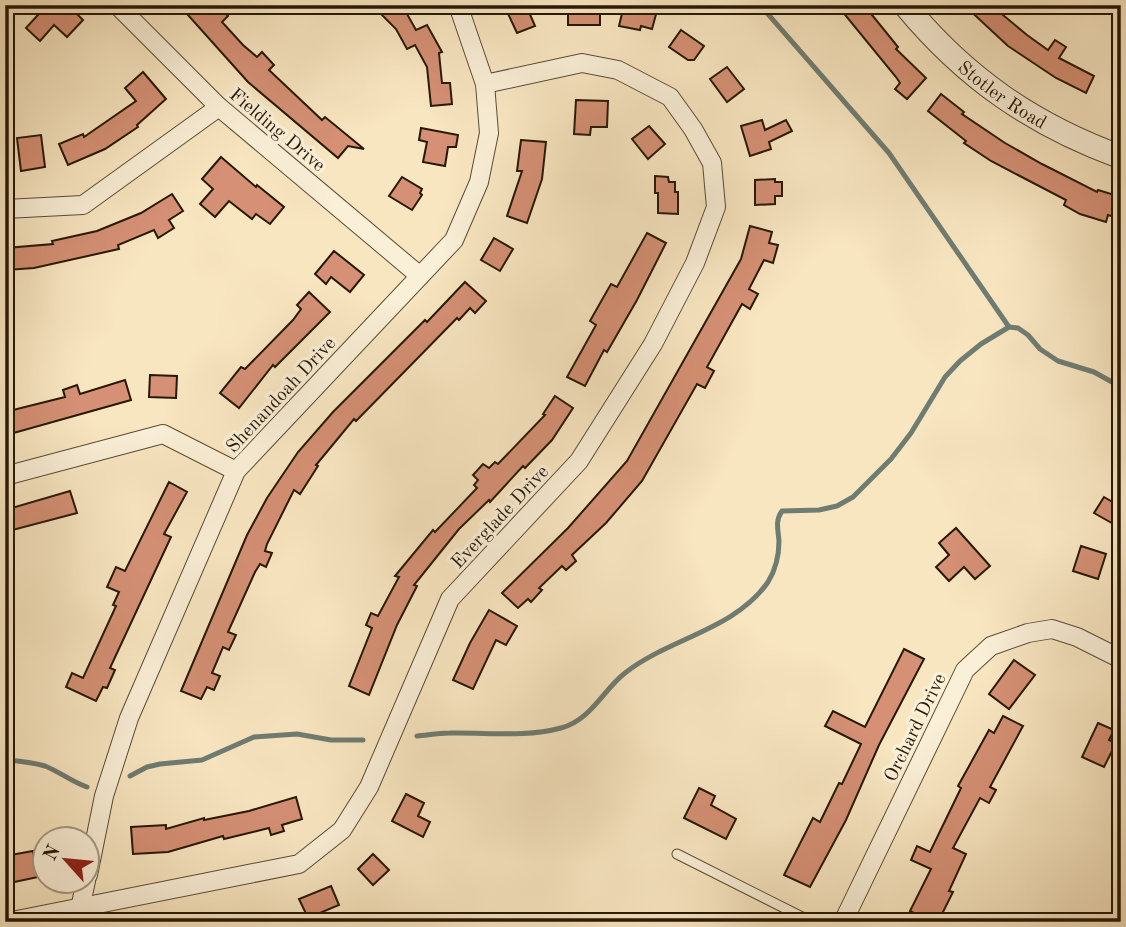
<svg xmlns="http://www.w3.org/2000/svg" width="1126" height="927" viewBox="0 0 1126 927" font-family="'Old Standard TT',serif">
<rect width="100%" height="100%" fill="#f8e6c1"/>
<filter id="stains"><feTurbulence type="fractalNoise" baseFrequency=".00286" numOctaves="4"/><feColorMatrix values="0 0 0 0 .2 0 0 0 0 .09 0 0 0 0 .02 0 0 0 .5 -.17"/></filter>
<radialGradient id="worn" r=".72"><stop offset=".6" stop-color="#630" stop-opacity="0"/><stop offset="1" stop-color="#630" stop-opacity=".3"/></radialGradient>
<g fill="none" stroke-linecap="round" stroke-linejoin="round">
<g stroke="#6f7c72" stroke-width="5">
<path d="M760,5L889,153L1009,327"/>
<path d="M417,736C428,735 439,733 449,733C486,732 524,738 561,728C591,720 603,690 625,673C669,638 735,630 768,582C776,569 779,556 779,541C778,529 775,521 782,511L819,510L837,506L853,497L891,459L911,433L945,377L960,361L981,344L1009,327L1018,328L1028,335L1040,349L1058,361L1094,372L1121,387"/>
<path d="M5,760C19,761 32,762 45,766C60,772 72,782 87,787"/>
<path d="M130,776L147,767L160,764L202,760L254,737L297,734L331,740H363"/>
</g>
</g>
<g fill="#d59075" stroke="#261805" stroke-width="2">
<path d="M47,5H68L83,20L67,37L54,25L40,41L26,28Z"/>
<path d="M179,5H219L228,16L222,22L243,45L257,57L262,52L274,65L269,70L322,120L325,117L364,149L348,146L338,158L248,82Z"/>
<path d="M386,5H402L416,30L427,25L442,52L439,53L442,83H450L452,104L431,106L427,67L415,45L407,49L396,29L379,12Z"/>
<path d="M504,5H526L535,26L517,33Z"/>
<rect x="568" y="5" width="32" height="20"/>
<path d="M624,5L658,7L652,29L641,26L640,30L619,26Z"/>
<path d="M837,5H864L898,47L896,49L926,78L907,99L895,89L900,83L896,77Z"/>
<path d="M964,5H991L1027,35L1048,50L1055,40L1066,47L1059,58L1094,76L1086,93L1056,78L1008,46Z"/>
<path d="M681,30L704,46L694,60H688L669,47Z"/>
<path d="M727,67L744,89L727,102L710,79Z"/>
<path d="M143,72L166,99L137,125L138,127L105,149L68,165L59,144L83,134L84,137L136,101L125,88Z"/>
<path d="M941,94L964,112L962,114L1005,143L1042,164L1097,192L1098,190L1121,197V219L1108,215L1106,222L1080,214L1064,205L1066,200L991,161L964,143L966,141L928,111Z"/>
<path d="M576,100L608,101L607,127H591L590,135L574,134Z"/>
<path d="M762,120L765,130L786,120L792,131L769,142L771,149L750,156L741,126Z"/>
<path d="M649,126L665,144L648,159L632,139Z"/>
<path d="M421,128L458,135L456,147H448L445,166L423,162L427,142L419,140Z"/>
<path d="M41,135L45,167L21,171L17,138Z"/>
<path d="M521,140L546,142L542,179L527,223L507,216L522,171H517Z"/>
<path d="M221,157L256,187L257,185L284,207L270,224L256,214L252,219L229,201L215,217L200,204L213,189L202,179Z"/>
<path d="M655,176L668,177L669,182H675V192H678V214L658,213V193H655Z"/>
<path d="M402,177L422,189L420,193L422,195L412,210L389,196Z"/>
<path d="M775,179V182H782V196H775V204L755,205V180Z"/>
<path d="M172,194L183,211L169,220L174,228L158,238L154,230L118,245L119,249L34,268L7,270L6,248L53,244L52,241L97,231L141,213Z"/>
<path d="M750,226L772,232L769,243L778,245L773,263L764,260L749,289L758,294L750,309L742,304L707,367L714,371L705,388L697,384L642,481L606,523L572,555L576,561L566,570L562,566L539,588L542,590L531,602L528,599L518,608L502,593L568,528L627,461L741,259Z"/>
<path d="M647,233L666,243L637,300L607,352L604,350L585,386L567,377L596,325L590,321L603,298L611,284L617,287Z"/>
<path d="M494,238L513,249L500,271L481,260Z"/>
<path d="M334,251L364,275L350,292L331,277L326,284L315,274Z"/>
<path d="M465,282L486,301L475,313L470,308L459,320L457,318L356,421L354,419L316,465L318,466L300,494L294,490L267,544L265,551L272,553L266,567L260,564L255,572L228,632L236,635L229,650L223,647L212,673L220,676L214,690L207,687L201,699L181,691L247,535L267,498L298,452L333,412L425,320L427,322Z"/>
<path d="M309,292L330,312L275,367L273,365L239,408L220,393L241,367L245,369L293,320L301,309L297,305Z"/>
<path d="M150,375L177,376L176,398L149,397Z"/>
<path d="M125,380L131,400L10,434L5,412L65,397L63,390L77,385L80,394Z"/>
<path d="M555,396L573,408L552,440L525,468L523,466L490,502L489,500L459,529L414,585L417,586L397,625L369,695L349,686L372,628L366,625L371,613L378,616L399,577L395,576L433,530L435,532L477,488L474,485L478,480L473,475L483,464L489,468L495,462L498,464L545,415L543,414Z"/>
<path d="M169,482L187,492L164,534L171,537L110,668L115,670L107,688L103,687L96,701L66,687L72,673L83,678L116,606L113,605L119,592L107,587L116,567L125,571Z"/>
<path d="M70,491L77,513L5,532V510Z"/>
<path d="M1104,497L1121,507V519L1117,526L1094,513Z"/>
<path d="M956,528L990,566L975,579L964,567L949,581L936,567L949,555L939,543Z"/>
<path d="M1081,546L1106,554L1098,579L1073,571Z"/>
<path d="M489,610L517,626L506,645L496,640L473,689L453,680L470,643Z"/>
<path d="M904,649L924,659L879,745L846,820L810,887L784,875L813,818L820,822L839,783L842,784L861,744L825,726L833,711L865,727Z"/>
<path d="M1014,660L1035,675L1009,709L989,694Z"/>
<path d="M1003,716L1023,726L990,787L996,790L989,803L980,798L953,848L966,854L949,891L953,892L938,922H931L910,911L931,869L911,860L917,846L930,852L961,788L958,786L989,730L994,733Z"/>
<path d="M1098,723L1114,730L1109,740L1116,743L1104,767L1082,757Z"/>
<path d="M699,788L715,796L711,805L736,819L726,839L684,818Z"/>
<path d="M406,794L424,803L418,816L430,822L423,837L392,821Z"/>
<path d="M296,797L302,819L282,825L284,831L271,835L269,828L224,839L223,836L168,852L133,854L131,827L166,825V829L204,818V820L249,811Z"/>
<path d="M33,851L38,877L5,884V856Z"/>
<path d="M373,854L389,870L373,885L358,869Z"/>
<path d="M331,886L339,905L308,918L299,899Z"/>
</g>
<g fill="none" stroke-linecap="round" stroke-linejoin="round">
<defs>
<path id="service" d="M677,854L812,922"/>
<g id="minor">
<path d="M117,5L219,107L420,276"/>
<path d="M5,209L83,205L219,107"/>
<path d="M5,476L163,434L236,471"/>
<path d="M88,875L104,796L129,718L236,471L454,240L479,182L489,133L485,84L458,5"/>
<path d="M7,922L299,864L342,830L369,787L450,599L579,461L653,344L695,263L716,207L712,163L693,129L670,97L618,70L582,63L485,84"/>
<path d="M77,922L86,881"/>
<path d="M843,922L965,670L991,646L1028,633L1052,629L1077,637L1121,659"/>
</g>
<g id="tertiary">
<path id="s1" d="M905,5C965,78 1033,125 1121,157"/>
</g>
</defs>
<use href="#service" stroke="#5a4c34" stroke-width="11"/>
<use href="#minor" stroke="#5a4c34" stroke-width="20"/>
<use href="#tertiary" stroke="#5a4c34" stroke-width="25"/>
<use href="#service" stroke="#faefd7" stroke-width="9"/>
<use href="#minor" stroke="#faefd7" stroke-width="18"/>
<use href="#tertiary" stroke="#faefd7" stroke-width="23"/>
</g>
<g text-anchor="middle" stroke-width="7" stroke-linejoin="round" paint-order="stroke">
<g font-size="19" fill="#261805" stroke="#faefd7">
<text dy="7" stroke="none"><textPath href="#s1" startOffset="133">Stotler Road</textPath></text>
<text transform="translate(278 129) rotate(40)" y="7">Fielding Drive</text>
<text transform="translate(280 394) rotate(-47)" y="7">Shenandoah Drive</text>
<text transform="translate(499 516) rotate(-47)" y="7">Everglade Drive</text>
<text transform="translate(914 727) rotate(-64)" y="7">Orchard Drive</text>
</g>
</g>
<rect width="1126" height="927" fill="none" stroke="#f8e6c1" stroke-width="28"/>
<rect x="7" y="7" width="1112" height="913" fill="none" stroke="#261805" stroke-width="3.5"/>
<rect x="14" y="14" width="1098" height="899" fill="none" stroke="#261805" stroke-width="2"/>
<g transform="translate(66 860) rotate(297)"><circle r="33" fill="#faefd7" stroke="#a59983" stroke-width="2"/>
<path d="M0-5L12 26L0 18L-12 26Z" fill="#8f2418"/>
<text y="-10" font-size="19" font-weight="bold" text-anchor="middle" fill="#261805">N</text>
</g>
<rect width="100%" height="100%" filter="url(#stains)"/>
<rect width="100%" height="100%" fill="url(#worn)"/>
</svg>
